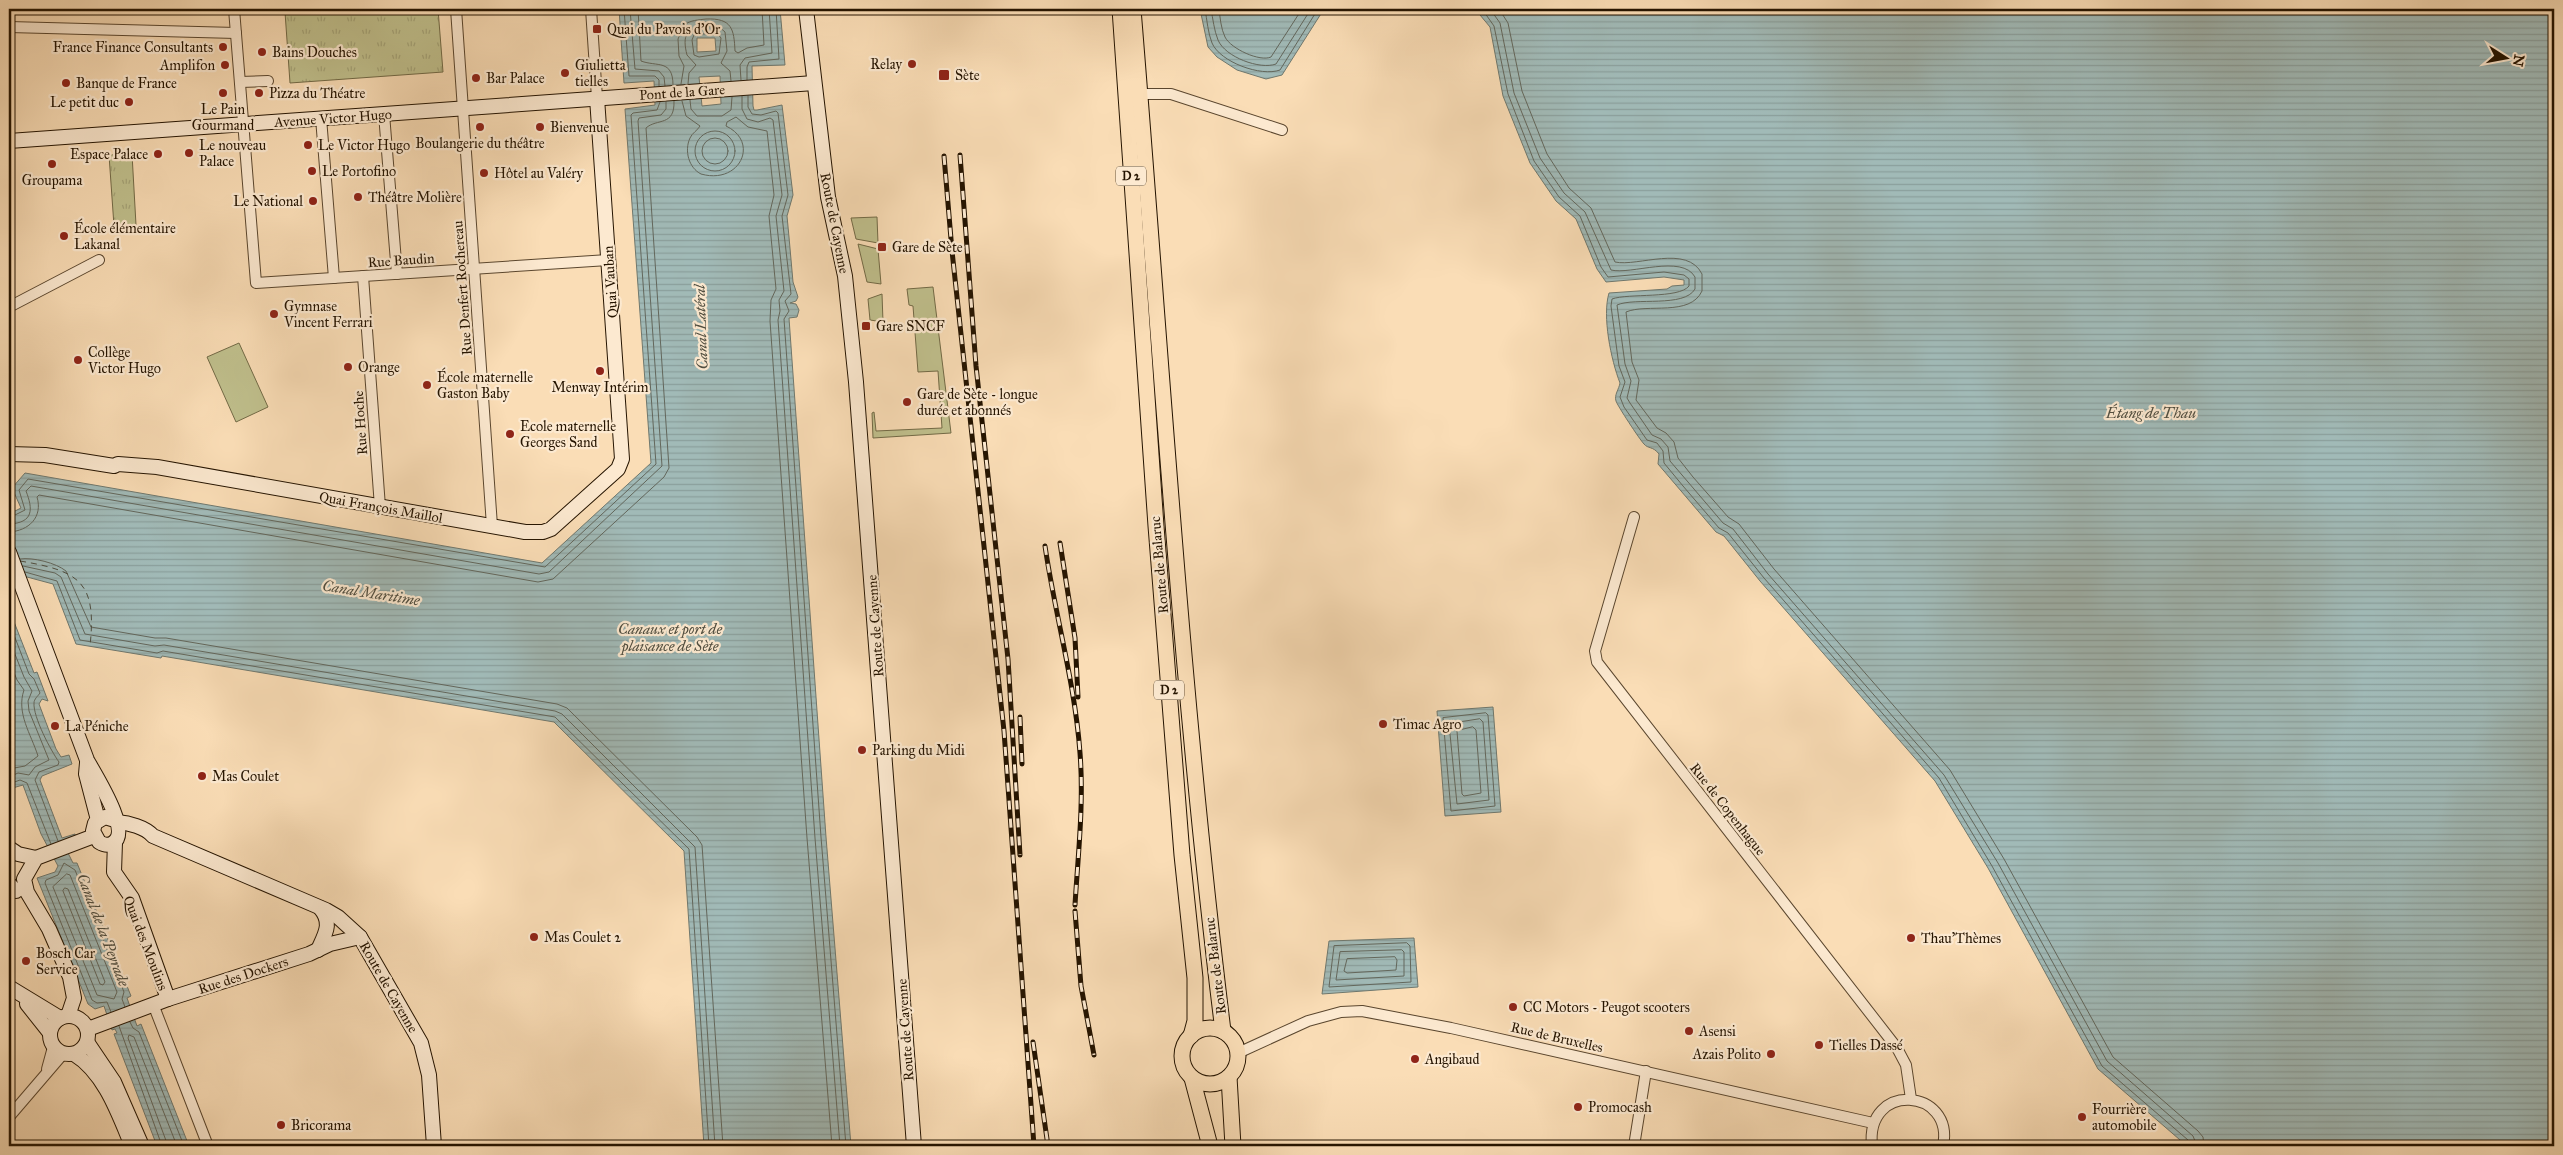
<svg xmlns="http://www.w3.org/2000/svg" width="2563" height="1155" viewBox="0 0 2563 1155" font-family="'IM FELL Great Primer',serif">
<defs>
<pattern id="park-tufts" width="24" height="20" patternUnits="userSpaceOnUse" patternTransform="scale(1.25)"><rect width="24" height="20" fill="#c0c08d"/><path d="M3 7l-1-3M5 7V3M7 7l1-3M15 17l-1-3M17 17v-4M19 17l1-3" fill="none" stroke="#a5a478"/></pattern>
<pattern id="water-rules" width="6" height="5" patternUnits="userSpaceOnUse" patternTransform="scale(1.25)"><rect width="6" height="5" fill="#a1bab7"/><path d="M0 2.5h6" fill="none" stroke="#8a9f9c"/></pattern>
</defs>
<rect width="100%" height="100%" fill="#faddb6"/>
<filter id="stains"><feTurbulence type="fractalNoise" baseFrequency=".004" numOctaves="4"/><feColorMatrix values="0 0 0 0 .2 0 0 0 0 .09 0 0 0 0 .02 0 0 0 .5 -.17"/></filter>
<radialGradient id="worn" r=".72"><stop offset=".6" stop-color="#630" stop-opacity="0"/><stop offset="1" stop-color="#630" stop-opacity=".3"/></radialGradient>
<g fill="#c0c08d" stroke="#726a46">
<path d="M877,217L878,243L856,239L851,218Z"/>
<path d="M858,244L878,249L881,284L867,282Z"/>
<path d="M933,287L951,433L873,438L872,413L874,412L876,431L942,428L938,371L918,372L913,306L909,305L907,289Z"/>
<path d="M882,294L883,322L870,320L868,299Z"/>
<path d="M239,343L268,407L236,422L207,357Z"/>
</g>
<g fill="url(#park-tufts)" stroke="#726a46">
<path d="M326,9H438L443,72L290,83L285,12Z"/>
<path d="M132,154L136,225L114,226L109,155Z"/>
</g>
<g fill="url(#water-rules)" stroke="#6f786e" fill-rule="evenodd">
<path d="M619,9H780L785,65L752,66L753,106L754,110H757L782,105L793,195L787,216L789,237L793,282L798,297L796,301L790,303L796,304L799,310L797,317L789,318L826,837L851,1146H704L684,851L554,722L162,656L161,658L76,644L53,584L27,577L9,583V514L21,508L12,488L25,473L542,563L651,463L625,109L655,105L654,81L624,83ZM697,38H715L716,51L697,52ZM720,76L721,104L702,106L699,77Z"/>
<path d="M1200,9H1324L1282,75L1266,79L1237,70L1217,57L1208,47Z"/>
<path d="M1475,9H2554V1146H2187L2098,1069L1988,868L1935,781L1760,581L1724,536L1716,532L1658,464L1659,454C1653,446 1648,449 1644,444C1640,440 1617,405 1616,401C1614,395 1619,389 1620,383C1611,360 1602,316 1609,293L1667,289L1672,286L1684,285V280L1664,277L1606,282L1597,269L1576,219L1556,201L1530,163L1503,96L1490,27Z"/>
<path d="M9,609L34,673L37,672L48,701L42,699L39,704L56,749L61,757L69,755L72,764L42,776L40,780L62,838L75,834L80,848L68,853L73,863H77L131,996L127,998L137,1026L141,1024L189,1146H157L114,1034L117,1033L115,1029L112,1030L104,1006L95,1009L88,1004L37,878L55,872L58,866L41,834L23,785L9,789Z"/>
<path d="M1493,707L1501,812L1445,816L1437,711Z"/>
<path d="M1414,938L1418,987L1322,994L1329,941Z"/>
</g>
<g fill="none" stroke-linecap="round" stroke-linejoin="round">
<g stroke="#63675c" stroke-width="1">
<path d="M624,9L629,76H655L659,80V86"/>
<path d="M630,9L635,69L659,71L664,77L665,86"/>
<path d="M638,9L641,61C657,67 673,59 673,85"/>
<path d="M1205,9C1207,20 1208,33 1212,43C1220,62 1261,77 1280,70L1318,9"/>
<path d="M1211,9C1213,19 1214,30 1218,40C1225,57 1260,70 1276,64L1311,9"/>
<path d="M1219,9C1220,17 1221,29 1225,37C1231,49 1260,62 1271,57L1302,9"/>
<path d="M1482,9L1494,26L1508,94L1534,161L1559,197L1580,216L1601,267L1608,277L1664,272L1684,275L1689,279V286C1679,299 1628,293 1612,299L1611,306L1619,366L1625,382L1620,397L1624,407L1647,440L1657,443L1663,451L1664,463L1683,486L1719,528L1728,533L1764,578L1939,778L1992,866L2102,1066L2188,1140L2190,1146"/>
<path d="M1490,9L1500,23L1514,93L1540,158L1564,193L1585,212L1611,270C1631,275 1682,254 1695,277V289C1684,308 1635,297 1617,305L1625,364L1631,381L1627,398L1630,403L1652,435L1661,439L1668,447L1670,461L1688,482L1723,523L1733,529L1768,574L1944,775L1998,863L2107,1061L2193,1136L2197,1146"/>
<path d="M1499,9L1508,23L1522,91L1547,154L1569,188L1591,208L1615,262C1638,267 1687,244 1702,274V291C1690,317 1647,303 1626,312L1632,362L1639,380L1636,400L1657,428L1666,433L1674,442L1678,458L1693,477L1728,517L1739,524L1774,569L1950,770L2004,859L2113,1057L2198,1131L2203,1137L2204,1146"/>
<path d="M717,33L721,38L719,54L699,57L694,55L692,40L694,35Z"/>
<path d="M741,80L740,65L745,58L772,53L769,9"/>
<path d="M747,80V67L749,62L779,59L776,9"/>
<path d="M681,84L684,66L679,56L678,39L684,25C691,20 698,20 706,19C732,18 734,29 735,51L738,53L747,48L764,45L762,9"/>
<path d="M688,84L689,73L696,65L687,55C682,35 686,28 707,27C714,26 719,26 725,32L727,51L721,63L730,71L731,81"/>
<path d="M742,96V109L747,119L758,122L770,118L773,120L782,195L776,216L784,291L779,300L780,311L778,320L815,838L840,1146"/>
<path d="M748,96V107L752,114L761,115L776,111L778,113L788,195L782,216L791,294L785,301L789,311L784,319L821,837L846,1146"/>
<path d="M690,100L691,109L697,116H722L731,110L732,97"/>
<path d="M682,101L686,116L700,126C698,130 692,133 690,138C684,151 689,168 701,174C740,185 760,142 726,126L727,122L736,117L748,127L767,131L774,195L769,216L776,289L771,300L770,321L807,838L832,1146"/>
<circle cx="715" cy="151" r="20"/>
<circle cx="715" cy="151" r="13"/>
<path d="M9,518L25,510L19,490L28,479L545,567L656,464L631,115L633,113L657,110L660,102"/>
<path d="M9,524C34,523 33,509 26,491L31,486L539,574L549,572L662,466L638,121L639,118L661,115L666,109V102"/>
<path d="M9,532C29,531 43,517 37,497L39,495L538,582L553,579L664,477L669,468L646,128C657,118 675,127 674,101"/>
<path d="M20,559C33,557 56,563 66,571L91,627L155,638H166L557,704L567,708L697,837L702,845L723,1146"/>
<path d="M23,566L55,573L61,577L85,634L155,646L164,645L555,711L562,714L695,847L715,1146"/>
<path d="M25,572L57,581L80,640L157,653L163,651L555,717L689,849L709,1146"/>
<path d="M9,622L29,674L34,679L40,693C38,696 34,699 34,703C33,717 51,751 59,762L58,765L39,772L35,780L58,841"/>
<path d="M9,639L24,677L32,691L28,701L29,711L49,760L35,767L29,775L18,773L9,777"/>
<path d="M9,660L17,680L24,690C16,713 31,734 38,756L25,766L9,769"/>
<path d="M1486,713L1488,715L1495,806L1451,811L1443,718Z"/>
<path d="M1480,719L1483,722L1489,800L1457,804L1449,724Z"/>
<path d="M1473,727L1476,730L1481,793L1464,796L1462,794L1457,731Z"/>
<path d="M9,784L20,780L27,783L51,844"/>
<path d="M67,874L70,875L117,992L114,999L97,995L53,887Z"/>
<path d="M65,888L68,889L105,982L103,985L100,984L63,891Z"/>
<path d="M1407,943L1410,946L1411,982L1329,987L1334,946Z"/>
<path d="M1402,950L1404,952V976L1336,980L1340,952Z"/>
<path d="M1395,957L1397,960L1396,970L1347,973L1344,971L1347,959Z"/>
<path d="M111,1012L107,1002L97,1003L92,1000L45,883L46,880L58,875L64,863L75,870L124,992L122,999L125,1007"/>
<path d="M130,1022L133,1028L139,1032L184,1146"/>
<path d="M119,1026L162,1146"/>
<path d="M168,1146L128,1038L129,1035L134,1037L177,1146"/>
</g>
<path stroke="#504e40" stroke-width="1" stroke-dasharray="6 5" stroke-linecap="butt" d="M20,561C80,571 97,582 90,646"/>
<defs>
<g id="street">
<path d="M234,9L256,283L608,260"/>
<path d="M456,9L492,526"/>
<path d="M591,9L597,98"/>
<path d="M9,27L236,33"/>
<path d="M240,82L268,81"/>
<path d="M1140,94H1171L1282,130"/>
<path d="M384,114L397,274"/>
<path d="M321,118L334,278"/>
<path d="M363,276L380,507"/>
<path d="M9,307L99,260"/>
<path d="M1634,517L1595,651L1597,662L1897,1048L1906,1065L1911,1099"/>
<path d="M153,1004L208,1146"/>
<path d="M1238,1053L1308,1021L1341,1012L1362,1011L1451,1028L1873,1123"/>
<path d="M47,1069L53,1047"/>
<path d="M9,1117L63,1054"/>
<path d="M1634,1146L1646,1071"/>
<path d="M1872,1146C1865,1081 1955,1088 1943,1146"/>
</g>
<g id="secondary">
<path d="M806,9L828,197L845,276L856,382L914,1146"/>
<path d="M9,141L814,83"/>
<path d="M9,454L45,455L114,466L118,464L157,467L525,532H543L551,529L618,469L622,459L597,98"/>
<path d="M9,552L87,760C95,775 132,832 113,843C108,846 104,845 99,842L93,831L95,823L105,817L115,820"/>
<path d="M87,763L86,774L98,820"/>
<path d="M117,822C129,823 145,827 153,836L326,910L338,917L360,937L421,1043L429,1075L434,1146"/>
<path d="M9,848L18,854L36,858"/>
<path d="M9,884L16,891"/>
<path d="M318,950C325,934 333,923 320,908"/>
<path d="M9,987L60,1018"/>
<path d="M168,999L309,954L330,944L360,937"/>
<path d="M27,1004L50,1033"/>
<circle cx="69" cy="1035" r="19"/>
<path d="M68,1016L74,998L70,977L49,929L27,892L24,879L36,858L94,836"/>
<path d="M88,1029L168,999L132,898L114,872L115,842"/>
<path d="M87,1042L114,1082L142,1146"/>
<path d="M74,1054C105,1073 119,1115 132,1146"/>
</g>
<g id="primary">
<path d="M1120,9L1156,526L1182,855L1195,978V1021L1191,1036"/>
<path d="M1133,9C1161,350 1181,692 1223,1031"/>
<circle cx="1210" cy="1056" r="28"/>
<path d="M1229,1077L1233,1146"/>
<path d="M1192,1078L1210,1146"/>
</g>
</defs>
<use href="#street" stroke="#5a462e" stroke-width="12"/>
<use href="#secondary" stroke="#251400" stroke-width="16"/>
<use href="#primary" stroke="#251400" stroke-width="17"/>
<use href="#street" stroke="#fce9d0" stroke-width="10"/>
<use href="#secondary" stroke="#fce9d0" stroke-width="14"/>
<use href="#primary" stroke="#faddb6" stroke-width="15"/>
<defs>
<g id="rail">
<path d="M960,155L976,366L1008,659L1020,855"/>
<path d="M944,156L952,251L1004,731L1034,1146"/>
<path d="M1060,543L1075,638L1078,697"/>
<path d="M1045,546C1055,615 1075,683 1080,753C1084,803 1078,855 1075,905"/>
<path d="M1020,717L1022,764"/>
<path d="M1075,911L1081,986L1094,1055"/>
<path d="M1033,1042L1048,1146"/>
</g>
</defs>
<use href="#rail" stroke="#251400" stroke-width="5"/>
<use href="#rail" stroke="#fce9d0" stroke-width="3" stroke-dasharray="9" stroke-linecap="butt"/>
</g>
<g fill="#8f2418" stroke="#fce9d0" stroke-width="2">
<rect x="592" y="24" width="10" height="10" rx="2.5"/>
<circle cx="223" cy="47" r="5"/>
<circle cx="262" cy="52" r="5"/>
<circle cx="912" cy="64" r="5"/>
<circle cx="225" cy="65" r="5"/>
<circle cx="565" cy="73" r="5"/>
<rect x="938" y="69" width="12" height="12" rx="2.5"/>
<circle cx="476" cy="78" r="5"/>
<circle cx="66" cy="83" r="5"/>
<circle cx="223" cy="93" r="5"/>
<circle cx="259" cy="93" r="5"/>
<circle cx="129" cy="102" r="5"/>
<circle cx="480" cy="127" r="5"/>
<circle cx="540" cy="127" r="5"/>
<circle cx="308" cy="145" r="5"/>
<circle cx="189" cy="153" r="5"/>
<circle cx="158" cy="154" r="5"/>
<circle cx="52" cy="164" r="5"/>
<circle cx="312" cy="171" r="5"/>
<circle cx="484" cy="173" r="5"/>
<circle cx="358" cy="197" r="5"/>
<circle cx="313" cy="201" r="5"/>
<circle cx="64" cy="236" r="5"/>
<rect x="877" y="242" width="10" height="10" rx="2.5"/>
<circle cx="274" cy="314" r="5"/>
<rect x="861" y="321" width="10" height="10" rx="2.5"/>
<circle cx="78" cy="360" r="5"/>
<circle cx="348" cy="367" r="5"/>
<circle cx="600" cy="371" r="5"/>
<circle cx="427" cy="385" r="5"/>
<circle cx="907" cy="402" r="5"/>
<circle cx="510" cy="434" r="5"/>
<circle cx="1383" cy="724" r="5"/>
<circle cx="55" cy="726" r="5"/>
<circle cx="862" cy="750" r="5"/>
<circle cx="202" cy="776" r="5"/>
<circle cx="534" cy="937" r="5"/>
<circle cx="1911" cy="938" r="5"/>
<circle cx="26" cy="961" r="5"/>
<circle cx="1513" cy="1007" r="5"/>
<circle cx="1689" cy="1031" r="5"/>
<circle cx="1819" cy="1045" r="5"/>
<circle cx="1771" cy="1054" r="5"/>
<circle cx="1415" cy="1059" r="5"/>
<circle cx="1578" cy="1107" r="5"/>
<circle cx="2082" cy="1117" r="5"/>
<circle cx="281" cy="1125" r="5"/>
</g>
<g text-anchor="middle" stroke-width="4.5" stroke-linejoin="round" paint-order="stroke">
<g fill="#fce9d0" stroke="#66543e" stroke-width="1">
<rect x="1116" y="166.5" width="30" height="19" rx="4"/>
<rect x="1154" y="680.5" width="30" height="19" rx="4"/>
</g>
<g font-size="12" font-weight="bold" fill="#251400">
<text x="1131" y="180">D 2</text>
<text x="1169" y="694">D 2</text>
</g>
<g font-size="14" fill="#251400" stroke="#fce9d0" text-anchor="start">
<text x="607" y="34">Quai du Pavois d'Or</text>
<text x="213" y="52" text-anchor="end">France Finance Consultants</text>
<text x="272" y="57">Bains Douches</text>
<text x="902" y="69" text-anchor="end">Relay</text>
<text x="215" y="70" text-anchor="end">Amplifon</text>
<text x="575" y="70">Giulietta<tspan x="575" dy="16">tielles</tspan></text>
<text x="955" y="80">Sète</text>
<text x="486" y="83">Bar Palace</text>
<text x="76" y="88">Banque de France</text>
<text x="269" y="98">Pizza du Théatre</text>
<text x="119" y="107" text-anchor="end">Le petit duc</text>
<text x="223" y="114" text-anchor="middle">Le Pain<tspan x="223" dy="16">Gourmand</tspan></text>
<text x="550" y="132">Bienvenue</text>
<text x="480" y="148" text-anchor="middle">Boulangerie du théâtre</text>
<text x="199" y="150">Le nouveau<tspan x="199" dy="16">Palace</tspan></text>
<text x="318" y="150">Le Victor Hugo</text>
<text x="148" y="159" text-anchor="end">Espace Palace</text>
<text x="322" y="176">Le Portofino</text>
<text x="494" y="178">Hôtel au Valéry</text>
<text x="52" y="185" text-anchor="middle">Groupama</text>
<text x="368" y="202">Théâtre Molière</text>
<text x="303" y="206" text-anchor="end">Le National</text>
<text x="74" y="233">École élémentaire<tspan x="74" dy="16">Lakanal</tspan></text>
<text x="892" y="252">Gare de Sète</text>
<text x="284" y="311">Gymnase<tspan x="284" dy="16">Vincent Ferrari</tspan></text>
<text x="876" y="331">Gare SNCF</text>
<text x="88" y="357">Collège<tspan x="88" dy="16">Victor Hugo</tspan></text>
<text x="358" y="372">Orange</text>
<text x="437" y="382">École maternelle<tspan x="437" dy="16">Gaston Baby</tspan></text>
<text x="600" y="392" text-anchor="middle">Menway Intérim</text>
<text x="917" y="399">Gare de Sète - longue<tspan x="917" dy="16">durée et abonnés</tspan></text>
<text x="520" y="431">Ecole maternelle<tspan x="520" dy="16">Georges Sand</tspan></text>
<text x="1393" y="729">Timac Agro</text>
<text x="65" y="731">La Péniche</text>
<text x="872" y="755">Parking du Midi</text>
<text x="212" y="781">Mas Coulet</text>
<text x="544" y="942">Mas Coulet 2</text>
<text x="1921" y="943">Thau'Thèmes</text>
<text x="36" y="958">Bosch Car<tspan x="36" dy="16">Service</tspan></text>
<text x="1523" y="1012">CC Motors - Peugot scooters</text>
<text x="1699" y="1036">Asensi</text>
<text x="1829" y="1050">Tielles Dassé</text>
<text x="1761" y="1059" text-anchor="end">Azais Polito</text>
<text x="1425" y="1064">Angibaud</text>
<text x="1588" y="1112">Promocash</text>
<text x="2092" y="1114">Fourrière<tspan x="2092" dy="16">automobile</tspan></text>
<text x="291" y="1130">Bricorama</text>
</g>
<g font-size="14" fill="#251400" stroke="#fce9d0">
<text transform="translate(682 92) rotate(-4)" y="5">Pont de la Gare</text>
<text transform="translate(333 118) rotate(-4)" y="5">Avenue Victor Hugo</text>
<text transform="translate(835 223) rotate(79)" y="5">Route de Cayenne</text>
<text transform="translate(401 260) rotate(-4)" y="5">Rue Baudin</text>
<text transform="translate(610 282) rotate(-94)" y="5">Quai Vauban</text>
<text transform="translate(462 288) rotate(-94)" y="5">Rue Denfert Rochereau</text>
<text transform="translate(360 423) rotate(-94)" y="5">Rue Hoche</text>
<text transform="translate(381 507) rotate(10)" y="5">Quai François Maillol</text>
<text transform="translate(1159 565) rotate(-95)" y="5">Route de Balaruc</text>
<text transform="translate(875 626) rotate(-94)" y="5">Route de Cayenne</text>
<text transform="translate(1728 809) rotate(52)" y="5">Rue de Copenhague</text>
<text transform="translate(146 943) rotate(69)" y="5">Quai des Moulins</text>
<text transform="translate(1215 966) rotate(-97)" y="5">Route de Balaruc</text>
<text transform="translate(243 975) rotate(-18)" y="5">Rue des Dockers</text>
<text transform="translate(389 987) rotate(60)" y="5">Route de Cayenne</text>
<text transform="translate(905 1030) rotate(-94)" y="5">Route de Cayenne</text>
<text transform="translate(1557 1037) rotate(13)" y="5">Rue de Bruxelles</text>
</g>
<g font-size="15" font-style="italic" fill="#504e40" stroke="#fce9d0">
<text transform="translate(701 327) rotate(-92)" y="5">Canal Latéral</text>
<text x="2151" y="418">Étang de Thau</text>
<text transform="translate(371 593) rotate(9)" y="5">Canal Maritime</text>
<text x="670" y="634">Canaux et port de<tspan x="670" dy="17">plaisance de Sète</tspan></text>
<text transform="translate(103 930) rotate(69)" y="5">Canal de la Peyrade</text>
</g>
</g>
<rect width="2563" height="1155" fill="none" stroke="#faddb6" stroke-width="30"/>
<rect x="10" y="10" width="2543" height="1135" fill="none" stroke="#251400" stroke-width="2.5"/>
<rect x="15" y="15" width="2533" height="1125" fill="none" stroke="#251400"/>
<g transform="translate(2506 58) rotate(101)" stroke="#fce9d0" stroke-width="4" paint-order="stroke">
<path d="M0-4L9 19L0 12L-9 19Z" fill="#251400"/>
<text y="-8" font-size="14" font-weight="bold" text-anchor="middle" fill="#251400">N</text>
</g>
<rect width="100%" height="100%" filter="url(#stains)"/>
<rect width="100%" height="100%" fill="url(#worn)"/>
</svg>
